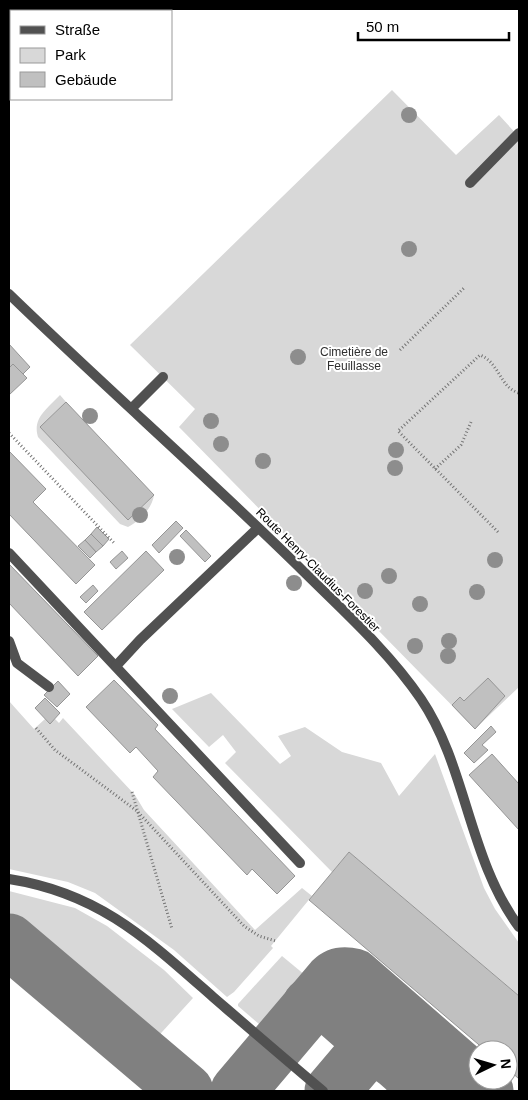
<svg xmlns="http://www.w3.org/2000/svg" width="528" height="1100" viewBox="0 0 528 1100" font-family="Arial,sans-serif">
<rect width="100%" height="100%" fill="#fff"/>
<g fill="#d8d8d8">
<path d="M392,90L456,155L499,115L519,137V687L475,729L179,427L195,409L130,345Z"/>
<path d="M60,395L66,402L40,427L128,519L154,495C152,508 141,520 128,527L120,524L38,437C32,418 48,408 60,395Z"/>
<path d="M211,693L280,764L291,756L278,736L305,727L342,752L381,763L399,796L435,754L484,888L495,909L519,943V996L349,852L332,872L225,763L236,752L223,735L209,747L172,709Z"/>
<path d="M9,701L34,729L45,719L50,723L55,719L59,723L63,718L135,795L144,810L255,930L302,888L312,896L271,946L273,948L234,992L227,997L174,950L95,893L68,882L9,869Z"/>
<path d="M9,891L75,908L107,926L164,970L193,998L152,1043L128,1023L119,1030L9,933Z"/>
<path d="M282,956L311,980L266,1030L238,1006V1004Z"/>
</g>
<g fill="none" stroke-linecap="round" stroke-linejoin="round">
<g stroke="#808080" stroke-width="55">
<path d="M9,941L186,1091"/>
<path d="M310,1005H329L362,1034L365,1053C380,1042 417,1076 419,1091"/>
<path d="M238,1091L332,980C338,974 346,974 354,976L486,1091"/>
<path d="M332,1091L388,1025"/>
</g>
</g>
<g fill="#c0c0c0" stroke="#959595">
<path d="M9,344L30,367L23,374L13,364L9,368Z"/>
<path d="M13,364L27,378L9,395V368Z"/>
<path d="M66,402L154,495L128,520L40,427Z"/>
<path d="M9,451L46,489L33,502L95,565L76,584L9,514Z"/>
<path d="M176,521L183,528L159,553L152,545Z"/>
<path d="M97,527L109,539L103,546L91,534Z"/>
<path d="M186,530L211,556L205,562L180,536Z"/>
<path d="M91,534L103,546L96,552L85,540Z"/>
<path d="M85,540L96,552L90,558L78,546Z"/>
<path d="M122,551L128,558L116,569L110,562Z"/>
<path d="M146,551L164,570L102,630L84,612Z"/>
<path d="M9,564L98,656L78,676L9,603Z"/>
<path d="M93,585L98,591L86,603L80,597Z"/>
<path d="M488,678L505,696L475,729L452,705L460,697L464,701Z"/>
<path d="M114,680L158,725L155,729L295,876L277,894L252,869L247,875L153,777L158,771L136,747L130,753L86,707Z"/>
<path d="M58,681L70,694L57,707L44,695Z"/>
<path d="M45,698L60,713L50,724L35,708Z"/>
<path d="M491,726L496,732L482,745L488,750L474,763L464,753Z"/>
<path d="M492,754L519,784V830L469,775Z"/>
<path d="M349,852L519,996V1079L508,1069V1050H485L309,900Z"/>
</g>
<g fill="none" stroke-linecap="round" stroke-linejoin="round">
<g stroke="#737373" stroke-width="3" stroke-dasharray="1 2.5" stroke-linecap="butt">
<path d="M400,350L465,287"/>
<path d="M9,433L115,544"/>
<path d="M435,469L461,445L471,422"/>
<path d="M498,532L398,431L480,355C500,363 499,387 519,393"/>
<path d="M36,728L55,750L137,811L244,926L259,936L276,941"/>
<path d="M132,792L172,929"/>
</g>
<g stroke="#515151" stroke-width="10">
<path d="M470,183L519,133"/>
<path d="M132,408L163,377"/>
<path d="M9,553L300,863"/>
<path d="M9,641L17,663L49,687"/>
<path d="M116,666L140,640L258,528"/>
<path d="M9,879C99,893 147,939 213,997C249,1028 286,1060 323,1091"/>
</g>
<path stroke="#515151" stroke-width="10" d="M9,294C104,386 203,473 297,565C340,608 387,649 421,699C467,767 468,858 519,927"/>
</g>
<g fill="#8d8d8d">
<circle cx="409" cy="115" r="8"/>
<circle cx="409" cy="249" r="8"/>
<circle cx="298" cy="357" r="8"/>
<circle cx="90" cy="416" r="8"/>
<circle cx="211" cy="421" r="8"/>
<circle cx="221" cy="444" r="8"/>
<circle cx="396" cy="450" r="8"/>
<circle cx="263" cy="461" r="8"/>
<circle cx="395" cy="468" r="8"/>
<circle cx="140" cy="515" r="8"/>
<circle cx="177" cy="557" r="8"/>
<circle cx="495" cy="560" r="8"/>
<circle cx="389" cy="576" r="8"/>
<circle cx="294" cy="583" r="8"/>
<circle cx="365" cy="591" r="8"/>
<circle cx="477" cy="592" r="8"/>
<circle cx="420" cy="604" r="8"/>
<circle cx="449" cy="641" r="8"/>
<circle cx="415" cy="646" r="8"/>
<circle cx="448" cy="656" r="8"/>
<circle cx="170" cy="696" r="8"/>
</g>
<g text-anchor="middle" stroke-width="4" stroke-linejoin="round" paint-order="stroke">
<g font-size="12" fill="#2f2f2f" stroke="#fff">
<text x="354" y="356">Cimetière de<tspan x="354" dy="14">Feuillasse</tspan></text>
</g>
<g font-size="12" fill="#000" stroke="#fff">
<text transform="translate(318 570) rotate(45)" y="4">Route Henry-Claudius-Forestier</text>
</g>
</g>
<rect width="528" height="1100" fill="none" stroke="#000000" stroke-width="20"/>
<rect x="10" y="10" width="162" height="90" fill="#ffffff" stroke="#999999"/>
<rect x="20" y="26" width="25" height="8" fill="#515151" stroke="#999999"/>
<text x="55" y="35" font-size="15" fill="#000000">Straße</text>
<rect x="20" y="48" width="25" height="15" fill="#d8d8d8" stroke="#999999"/>
<text x="55" y="60" font-size="15" fill="#000000">Park</text>
<rect x="20" y="72" width="25" height="15" fill="#c0c0c0" stroke="#999999"/>
<text x="55" y="85" font-size="15" fill="#000000">Gebäude</text>
<g transform="translate(493 1065) rotate(85)"><circle r="24" fill="#ffffff" stroke="#999999"/>
<path d="M0-4L9 19L0 12L-9 19Z" fill="#000000"/>
<text y="-8" font-size="14" font-weight="bold" text-anchor="middle" fill="#000000">N</text>
</g>
<path d="M358 32v8h151v-8" fill="none" stroke="#000000" stroke-width="2.5"/>
<text x="366" y="32" font-size="15" fill="#000000" stroke="#ffffff" stroke-width="4" paint-order="stroke">50 m</text>
</svg>
